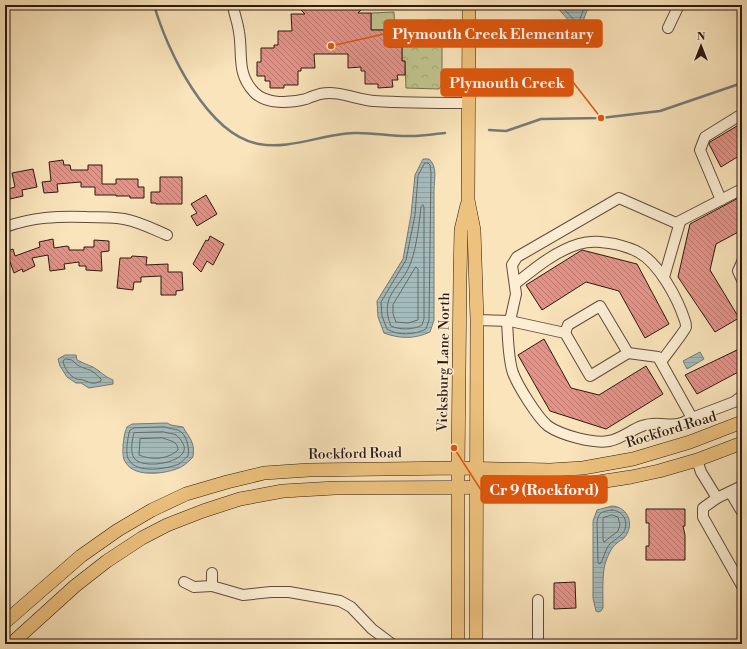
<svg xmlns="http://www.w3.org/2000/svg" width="747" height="649" viewBox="0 0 747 649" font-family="'Libre Bodoni',serif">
<defs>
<pattern id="park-crowns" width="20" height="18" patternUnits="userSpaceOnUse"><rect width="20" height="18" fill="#c0c48e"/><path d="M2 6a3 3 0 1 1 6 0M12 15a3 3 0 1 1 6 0" fill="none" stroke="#a5a879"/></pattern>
<pattern id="water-rules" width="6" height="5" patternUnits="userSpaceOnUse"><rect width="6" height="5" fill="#a4bbbc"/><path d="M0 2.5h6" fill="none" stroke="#8da0a0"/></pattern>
<pattern id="building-back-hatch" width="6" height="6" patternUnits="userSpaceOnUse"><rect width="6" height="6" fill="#e49389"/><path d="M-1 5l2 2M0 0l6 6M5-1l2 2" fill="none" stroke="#b9776e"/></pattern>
</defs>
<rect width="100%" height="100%" fill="#fae4bb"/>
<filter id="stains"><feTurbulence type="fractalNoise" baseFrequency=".005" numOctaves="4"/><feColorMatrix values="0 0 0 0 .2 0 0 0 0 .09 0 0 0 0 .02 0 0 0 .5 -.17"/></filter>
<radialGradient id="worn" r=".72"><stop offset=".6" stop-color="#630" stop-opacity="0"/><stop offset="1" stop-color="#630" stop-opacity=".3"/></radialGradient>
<path fill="url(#park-crowns)" stroke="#766e4e" d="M394,12L395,34H427V20H442V84L439,89L406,88L405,61H402V47H388V44H385L384,30H371V13Z"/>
<g fill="url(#water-rules)" stroke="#747a77">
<path d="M555,5H589L579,32Z"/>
<path d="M423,159H429C438,167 434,180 434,191V320L430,332C415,339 400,339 384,333L378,317L377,301L403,259L411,215L415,175Z"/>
<path d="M700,352L704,359L687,369L683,361Z"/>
<path d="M65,355H76L77,360C83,363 88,365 93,367C100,371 105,377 113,380V384L89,388L81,383H76L67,377L60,366L58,359Z"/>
<path d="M167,423L171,425L183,427C190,439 195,442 193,457C189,461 185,465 181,467C167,474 135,478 126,463C122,458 123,451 123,445C124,439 124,433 127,427L132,424Z"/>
<path d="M612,506C629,507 635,526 624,538C622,540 619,541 617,543C611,547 607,558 605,564C602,576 603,595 603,608L601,611L598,612L596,611L593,598V521L597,510Z"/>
</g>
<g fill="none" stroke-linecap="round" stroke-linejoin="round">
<g stroke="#686a66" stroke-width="1">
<path d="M560,5L577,23L579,22L585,5"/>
<path d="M425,163H428L430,165L431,173L429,320L426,329C415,335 398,336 387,329L382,316L381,302L406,260L415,215L418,176Z"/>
<path d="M423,205L424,207V319L422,325C414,330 399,330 391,326C378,294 402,288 411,262C417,245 419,225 421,207Z"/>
<path d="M416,267L418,269V320L408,323L396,322L393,314V305Z"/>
<path d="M66,359L72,360C77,366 83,368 90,370C94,372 98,376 101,379V381C92,385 92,383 83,380C81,379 79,380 77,379C70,377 64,368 63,361Z"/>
<path d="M165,427C170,429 174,429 178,430C186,433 190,448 188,456C185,458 182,462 179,464C167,469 137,474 129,460C126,456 127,450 127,445C128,440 128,435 130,430L134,428Z"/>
<path d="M164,432C168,434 173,433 176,435C178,436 181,440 182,442C196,462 142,471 134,458C130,452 132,440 134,433Z"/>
<path d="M163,438C170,441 178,441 178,450C167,460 151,460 139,455L140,439Z"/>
<path d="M612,510C626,511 630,527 621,535C615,541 611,541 607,548C605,553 603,558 601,563L599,564L598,562L597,522C599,511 602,512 612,510Z"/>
<path d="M612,515L618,517L620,525L618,531L604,542L603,540V518Z"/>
</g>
<g stroke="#747a77" stroke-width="2.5">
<path d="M154,5C167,50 207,135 259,144C289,150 323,134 354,133C373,132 393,137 412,136C423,136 434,134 445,133"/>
<path d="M489,130L506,131L541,119L601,118L660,111L742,83"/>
</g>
</g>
<g fill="url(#building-back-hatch)" stroke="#2c180f">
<path d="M296,5H366L358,13H371V30H384L385,44H388V47H402V61H405V75H397L398,80H392L393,87L378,88V84H365V71H361V67L348,68V54H314L315,68H301V71H298V85H284V88H270V81H265V76H257V62H261V48H274V45H278V31H292L291,14H305Z"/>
<path d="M742,123V154L721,167L709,144L710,142Z"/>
<path d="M63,160L64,165H70L71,170H88V165H102V184H116V179H138V187H144V198H130V196H116V195H95V187H81V182L57,184L58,192L44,193L42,182L51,181L49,162Z"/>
<path d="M33,169L37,187L22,190L23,196L10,199L8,189L15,187L12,173Z"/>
<path d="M160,177H182V204H156V203H151V192H160Z"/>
<path d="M206,195L217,214L197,226L191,216L197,213L191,204Z"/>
<path d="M742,196V230L716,244L710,270L739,318L715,332L678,277L690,224Z"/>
<path d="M210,236L224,244L213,265L207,261L201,272L193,264L206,240L208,241Z"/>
<path d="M53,239L54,248L67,246L69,247V250H84V247H94V240L109,241V251L101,252L102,271L86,270V266H79V262L64,264L65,269L50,271L48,255L32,258L35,266L23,272L22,269L14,273L10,262L5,264V252L13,249L15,256L40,247L39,242Z"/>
<path d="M582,250L637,264L669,324L645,338L619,291L586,282L542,310L526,285Z"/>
<path d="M132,256L147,257L146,265L168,264V272H182L183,290L176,291V295H161V276L141,277V282H134L133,290L117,288L120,258H131Z"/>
<path d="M544,339L571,388L599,395L646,366L663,394L606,429L550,411L518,355Z"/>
<path d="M737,350L742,359V370L697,394L685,375Z"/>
<path d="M646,509H685V526H683L685,535V560H646V546H649V523H646Z"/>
<path d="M575,582L576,608L554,609V583Z"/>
</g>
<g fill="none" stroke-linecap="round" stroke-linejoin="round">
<defs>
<g id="minor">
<path d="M233,5C234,14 238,23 239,32C243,54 236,73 254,92C266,105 290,103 306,99C311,97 316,95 320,94C340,90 356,100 374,101C406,103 438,103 469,103"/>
<path d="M668,28L679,5"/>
<path d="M721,200L700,150L705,137L742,114"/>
<path d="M5,227C33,217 57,216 87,217C99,217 112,217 124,219C140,222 153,229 167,235"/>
<path d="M742,262L738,271L742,280"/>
<path d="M664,277L680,222"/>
<path d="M515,284C534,269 555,251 579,244C591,240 603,242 615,244C623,246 631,248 638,252C659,263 678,299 685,321C686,323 686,325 686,327C685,331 665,356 661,362"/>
<path d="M477,320L510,321L516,294L512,265L517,257L619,198L676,223L742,189"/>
<path d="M507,321C508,336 508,359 513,373C518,386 537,417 548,426C561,435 593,444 609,441C621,439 631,430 642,426C656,421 667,426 678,424C684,423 688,420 692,418"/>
<path d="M510,321L565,333L590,376L628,353L658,357L692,418L734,402L742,396"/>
<path d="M565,333L568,325L600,306L628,353"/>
<path d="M697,460L701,472L717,498L703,508V517L742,586"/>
<path d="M730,492L742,512"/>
<path d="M717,498L742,486"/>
<path d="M212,573V586L243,595L271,592H289L340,601L351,607L372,629L392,644"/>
<path d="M184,582L194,587L212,586"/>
<path d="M538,600V644"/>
</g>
<g id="major">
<path d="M469,5L468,200L474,230L477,320L476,644"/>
<path d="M5,622L81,556L118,530L152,510L186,494L227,482L264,473L309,470L458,468L550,470L583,468L633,459L690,442L742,422"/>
<path d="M11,644L75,586L107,561L142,538L167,525L203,511L240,499L283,491L335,488L567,487L631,477L659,471L697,460L742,443"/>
<path d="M458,644V468L460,277L461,230L467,205"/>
</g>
</defs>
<use href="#minor" stroke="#604b3a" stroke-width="12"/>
<use href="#major" stroke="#2c180f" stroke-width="14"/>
<use href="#minor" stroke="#fcedd3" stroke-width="10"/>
<use href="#major" stroke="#edc27e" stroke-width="13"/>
</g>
<g text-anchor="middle" stroke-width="3" stroke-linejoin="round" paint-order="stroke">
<g font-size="14" fill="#2c180f" stroke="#fcedd3">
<text transform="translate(443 362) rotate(-89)" y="5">Vicksburg Lane North</text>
<text transform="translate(671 429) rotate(-17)" y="5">Rockford Road</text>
<text transform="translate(355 453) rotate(-1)" y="5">Rockford Road</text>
</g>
</g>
<path fill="none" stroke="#df560c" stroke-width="1.5" d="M331 46L384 34M601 118L573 82M454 448L481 490"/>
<g fill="#df560c" stroke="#fcedd3" stroke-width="1.5">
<circle cx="331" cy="46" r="4"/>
<circle cx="601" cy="118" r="4"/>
<circle cx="454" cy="448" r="4"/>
</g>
<g fill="#df560c" stroke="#df560c" stroke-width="1.5">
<rect x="384" y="20" width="218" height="27" rx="4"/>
<rect x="441" y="69" width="132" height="27" rx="4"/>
<rect x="481" y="476" width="126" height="27" rx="4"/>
</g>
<g font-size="15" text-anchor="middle" font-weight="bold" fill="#fff">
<text x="493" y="39">Plymouth Creek Elementary</text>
<text x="507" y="88">Plymouth Creek</text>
<text x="544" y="495">Cr 9 (Rockford)</text>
</g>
<rect width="747" height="649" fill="none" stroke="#fae4bb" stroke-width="20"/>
<rect x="6" y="6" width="735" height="637" fill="none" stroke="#2c180f" stroke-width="2"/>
<rect x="10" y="10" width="727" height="629" fill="none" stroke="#2c180f"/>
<g transform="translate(701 46)" stroke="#fcedd3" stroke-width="3" paint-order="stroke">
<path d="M0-3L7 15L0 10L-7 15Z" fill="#2c180f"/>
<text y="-6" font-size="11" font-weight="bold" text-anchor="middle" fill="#2c180f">N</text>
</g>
<rect width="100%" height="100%" filter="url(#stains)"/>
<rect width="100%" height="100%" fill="url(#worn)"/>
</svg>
